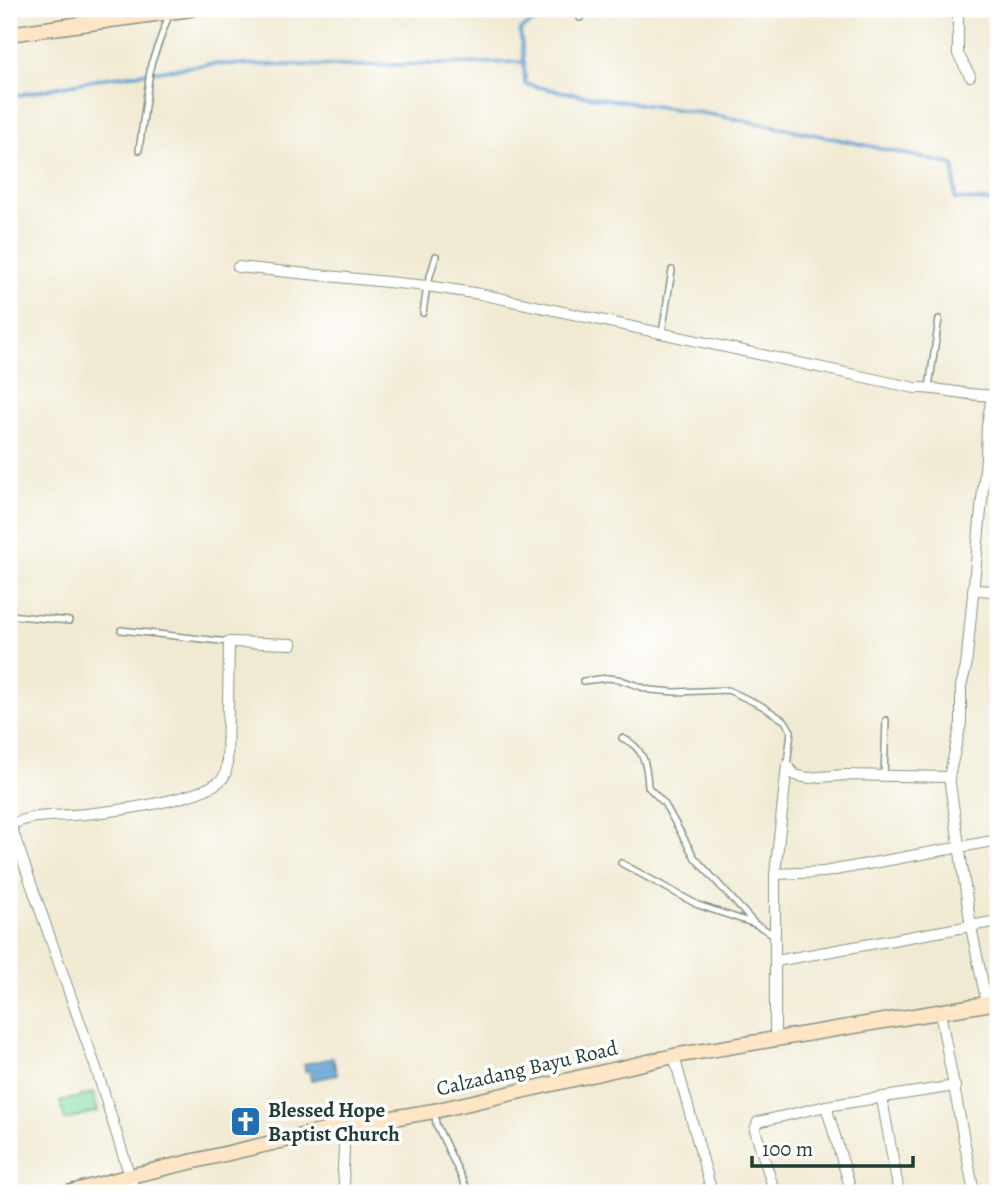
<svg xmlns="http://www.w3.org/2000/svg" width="1007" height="1202" viewBox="0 0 1007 1202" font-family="Alegreya,serif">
<rect width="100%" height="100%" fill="#fff"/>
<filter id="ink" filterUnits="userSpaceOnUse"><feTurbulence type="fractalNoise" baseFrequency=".0143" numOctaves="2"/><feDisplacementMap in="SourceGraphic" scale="14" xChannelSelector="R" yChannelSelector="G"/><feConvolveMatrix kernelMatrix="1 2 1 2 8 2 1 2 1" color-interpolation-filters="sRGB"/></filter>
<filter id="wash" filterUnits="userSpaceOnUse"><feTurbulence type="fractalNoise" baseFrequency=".00686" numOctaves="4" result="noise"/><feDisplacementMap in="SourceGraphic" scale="28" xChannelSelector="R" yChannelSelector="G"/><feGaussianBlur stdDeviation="1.57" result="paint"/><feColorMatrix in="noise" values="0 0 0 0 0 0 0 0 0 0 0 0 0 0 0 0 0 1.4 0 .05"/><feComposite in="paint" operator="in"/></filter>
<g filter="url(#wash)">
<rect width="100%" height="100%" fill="#f1ead3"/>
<path fill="#86dea3" stroke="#528e6c" stroke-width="2" d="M93,1093L98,1111L65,1120L60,1102Z"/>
<path fill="#5ea0d1" stroke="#3e6e82" stroke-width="2" d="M333,1058L337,1075L311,1080L309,1070L305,1071L304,1064Z"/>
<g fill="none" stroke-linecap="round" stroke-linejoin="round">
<g stroke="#5ea0d1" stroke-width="3.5">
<path d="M524,62L525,84C589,99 655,105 719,116C798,130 876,147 954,165L955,199L998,202"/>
<path d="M9,97L105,78L210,64L348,66L524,62L520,30L547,15L577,9"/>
</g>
</g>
</g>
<g filter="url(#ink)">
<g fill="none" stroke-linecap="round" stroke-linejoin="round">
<defs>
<g id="lane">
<path d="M580,9V18"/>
<path d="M139,150L151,64L169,15"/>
<path d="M423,313L427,286L436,256"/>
<path d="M662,333L672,270"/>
<path d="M929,387L939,319"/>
<path d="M9,615L69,621"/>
<path d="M121,630L229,642"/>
<path d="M583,681L607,678L618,679L650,690L675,692L728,690L762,706L785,721L791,731L787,766"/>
<path d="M622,738C644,747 647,765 648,787L664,803L695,858L755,924"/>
<path d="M884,777L886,720"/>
<path d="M621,863L698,905L755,924L776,936"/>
<path d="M435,1114L436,1124L469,1193"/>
</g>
<g id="street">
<path d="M958,9V54L970,76"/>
<path d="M238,267L427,286L480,294L915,388C943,387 971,398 998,395"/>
<path d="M973,590L998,591"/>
<path d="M995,667H998"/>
<path d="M787,766L795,775L808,778L844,775L949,777"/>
<path d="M9,821L97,1071L135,1193"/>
<path d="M11,825C32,813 61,817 85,814C116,811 199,800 221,780C226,776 226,771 227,765L229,642L292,644"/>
<path d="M775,874L824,872L998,840"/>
<path d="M776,961L998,921"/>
<path d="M987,1004L971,927L949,777L961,723V686L966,667L986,458L987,425L992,396"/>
<path d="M940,1012L974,1193"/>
<path d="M775,1040V874L787,766"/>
<path d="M674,1056L712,1193"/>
<path d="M882,1099L899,1193"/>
<path d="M826,1106L852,1193"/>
<path d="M345,1126L343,1170L345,1193"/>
<path d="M775,1193L755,1130L758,1122L826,1106L955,1086"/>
</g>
<g id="secondary">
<path d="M9,34L191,9"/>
<path d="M68,1193L130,1176L345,1126L434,1111L674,1056L998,1002"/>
</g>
</defs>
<use href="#lane" stroke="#889484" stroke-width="8"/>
<use href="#street" stroke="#889484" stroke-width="12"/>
<use href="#secondary" stroke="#889484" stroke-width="17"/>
<use href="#lane" stroke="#fff" stroke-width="5"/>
<use href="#street" stroke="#fff" stroke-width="10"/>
<use href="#secondary" stroke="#fee5c5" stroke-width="14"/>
</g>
</g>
<defs>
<symbol id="church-square" viewBox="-11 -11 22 22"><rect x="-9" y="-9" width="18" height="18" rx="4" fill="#1f6fb2" stroke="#fff"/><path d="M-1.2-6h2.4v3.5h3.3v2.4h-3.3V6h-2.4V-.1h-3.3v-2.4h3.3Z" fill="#fff"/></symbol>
</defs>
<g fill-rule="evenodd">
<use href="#church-square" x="228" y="1104" width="35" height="35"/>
</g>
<g text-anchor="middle" stroke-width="7" stroke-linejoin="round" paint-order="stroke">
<g font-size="21" fill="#1f3d34" stroke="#fff">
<text transform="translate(527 1068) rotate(-13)" y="7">Calzadang Bayu Road</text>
</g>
<g font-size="21" font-weight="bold" fill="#1f3d34" stroke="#fff" text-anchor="start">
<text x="268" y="1117">Blessed Hope<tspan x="268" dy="24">Baptist Church</tspan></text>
</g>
</g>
<rect width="1007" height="1202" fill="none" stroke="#fff" stroke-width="35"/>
<path d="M752 1156v10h161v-10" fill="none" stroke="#1f3d34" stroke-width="3.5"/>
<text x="762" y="1156" font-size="21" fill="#1f3d34" stroke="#ffffff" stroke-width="5" paint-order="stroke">100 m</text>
</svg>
